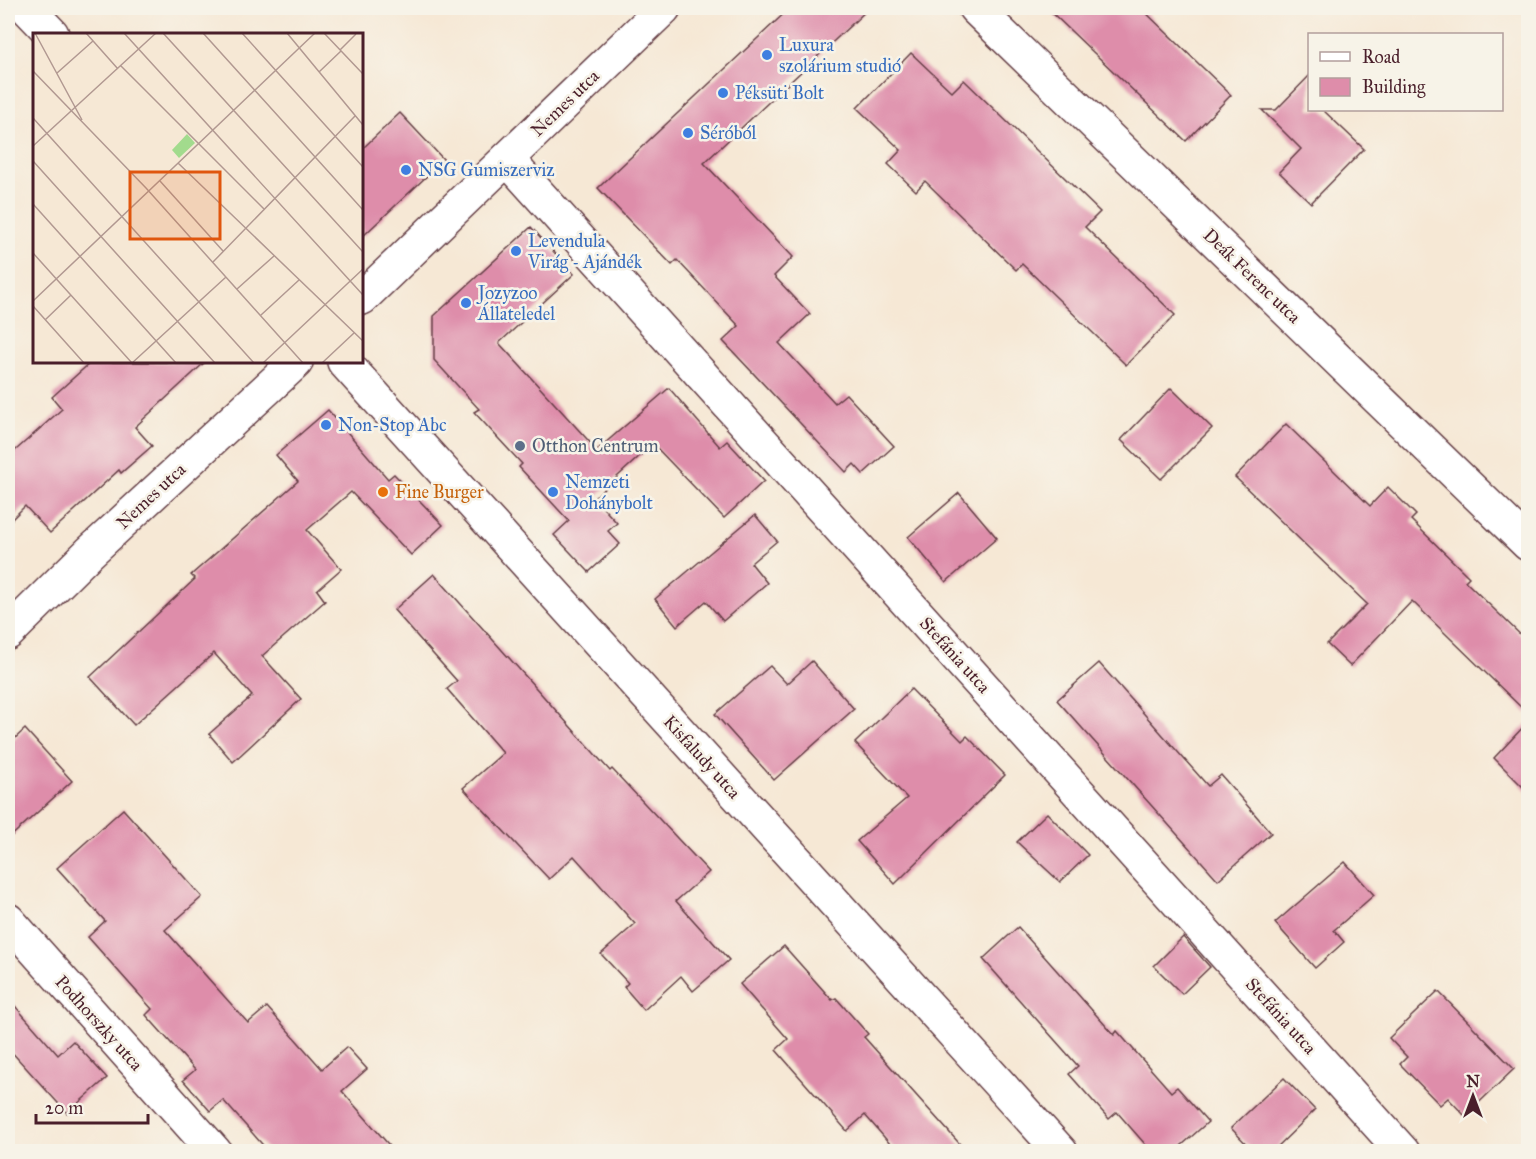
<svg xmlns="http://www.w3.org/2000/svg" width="1536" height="1159" viewBox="0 0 1536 1159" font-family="'IM FELL Great Primer',serif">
<rect width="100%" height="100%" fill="#f7f3e8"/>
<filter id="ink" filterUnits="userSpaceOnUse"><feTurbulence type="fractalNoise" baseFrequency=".0167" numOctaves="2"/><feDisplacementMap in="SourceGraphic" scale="12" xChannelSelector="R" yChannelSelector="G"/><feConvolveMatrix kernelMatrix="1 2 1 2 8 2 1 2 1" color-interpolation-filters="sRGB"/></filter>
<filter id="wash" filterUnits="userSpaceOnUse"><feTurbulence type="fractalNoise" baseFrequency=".008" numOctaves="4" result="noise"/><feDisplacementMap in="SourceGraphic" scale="24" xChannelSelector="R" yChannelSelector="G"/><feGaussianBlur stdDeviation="1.35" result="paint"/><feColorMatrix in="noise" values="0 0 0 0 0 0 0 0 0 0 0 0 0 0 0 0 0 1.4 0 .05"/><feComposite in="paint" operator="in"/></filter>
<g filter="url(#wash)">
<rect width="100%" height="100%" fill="#f6e8d5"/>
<g id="blocks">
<g fill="#de8daa">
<path d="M790,8H869L704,163L793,257L774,276L810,314L779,343L835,403L846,394L894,446L863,474L854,464L846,472L723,341L739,326L677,260L672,265L598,188Z"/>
<path d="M1047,8H1141L1231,95L1186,141Z"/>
<path d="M911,53L952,92L964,80L1100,212L1085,227L1175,315L1126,365L1022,264L1016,270L925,181L916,191L888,164L901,150L857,108Z"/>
<path d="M1310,75V110H1323L1364,149L1311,203L1279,172L1301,149L1262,110H1276Z"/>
<path d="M400,113L444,160L362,237V149Z"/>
<path d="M531,227L574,274L499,343L597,450L669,388L720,447L727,441L764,481L724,518L653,444L594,498L617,523L608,531L620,544L589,572L554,535L569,521L519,467L522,464L474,412L479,409L434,360V316Z"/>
<path d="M91,362H205L135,427L152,446L121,473L119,470L50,533L25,506L8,523V457L62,409L52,397Z"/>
<path d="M1171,388L1212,428L1161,479L1121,440Z"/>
<path d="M328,410L388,479L394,474L443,525L411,555L351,492L307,530L341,569L317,590L325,601L262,656L301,699L233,762L209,734L252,696L214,653L134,725L90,677L195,579L191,575L298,481L276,455Z"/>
<path d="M1286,424L1370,506L1388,487L1416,515L1411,520L1469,577L1465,581L1528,642V714L1412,601L1350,666L1327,644L1367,604L1235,477Z"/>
<path d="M959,493L997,538L946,582L908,537Z"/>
<path d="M755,515L777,541L751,563L767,583L723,621L706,601L677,626L655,599Z"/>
<path d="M434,574L610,771L612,769L709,872L676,901L729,960L693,991L681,976L644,1010L624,987L628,983L601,954L635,924L574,856L549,879L463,788L503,753L447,689L457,681L394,610Z"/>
<path d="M812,661L854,709L774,780L715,714L770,666L787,684Z"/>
<path d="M1099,663L1208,786L1221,775L1271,833L1218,880L1057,700Z"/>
<path d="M911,689L962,741L967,736L1005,775L895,884L857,841L907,798L855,743Z"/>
<path d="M1528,722V792L1494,758Z"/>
<path d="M25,729L72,781L8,839V745Z"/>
<path d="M123,809L202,897L165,930L248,1023L267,1007L322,1069L347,1047L367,1069L342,1091L395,1152H269L223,1100L210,1111L183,1080L195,1070L146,1015L152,1009L88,937L105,921L57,868Z"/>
<path d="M1047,813L1088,855L1060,882L1017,842Z"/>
<path d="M1345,862L1374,895L1334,930L1344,942L1315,968L1275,923Z"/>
<path d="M1018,927L1114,1035L1117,1031L1171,1092L1177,1087L1208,1122L1174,1152H1152L1117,1112L1109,1119L1069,1074L1078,1066L983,959Z"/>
<path d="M1183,937L1210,967L1182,994L1154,966Z"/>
<path d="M784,946L832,1000L836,998L868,1034L864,1037L967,1152H897L865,1115L847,1131L776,1050L788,1039L740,984Z"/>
<path d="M1438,991L1514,1069L1465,1116L1448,1098L1440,1105L1400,1064L1407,1057L1389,1038Z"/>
<path d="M8,998L58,1055L73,1041L107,1078L67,1113L8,1048Z"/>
<path d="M1284,1078L1315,1110L1272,1152H1254L1231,1128Z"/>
</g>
</g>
</g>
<g filter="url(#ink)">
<use href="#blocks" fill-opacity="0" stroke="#643d44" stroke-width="1.5"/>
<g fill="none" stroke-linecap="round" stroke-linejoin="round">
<defs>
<g id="minor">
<path d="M975,8L1528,544"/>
<path d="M507,159L1403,1152"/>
<path d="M8,920L215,1152"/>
</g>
<g id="tertiary">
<path d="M27,8L52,34"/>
<path d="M362,298L664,8"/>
<path d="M344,362L1061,1152"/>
<path d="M8,633L89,553L296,362"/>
</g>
</defs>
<use href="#minor" stroke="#643d44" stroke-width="36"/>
<use href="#tertiary" stroke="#643d44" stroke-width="36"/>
<use href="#minor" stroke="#fff" stroke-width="33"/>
<use href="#tertiary" stroke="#fff" stroke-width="33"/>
</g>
</g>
<g fill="#3f7fe0" stroke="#f7f3e8" stroke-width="2">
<circle cx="767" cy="55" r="6"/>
<circle cx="723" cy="93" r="6"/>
<circle cx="688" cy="133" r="6"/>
<circle cx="406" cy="170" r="6"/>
<circle cx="516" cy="251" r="6"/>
<circle cx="466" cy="303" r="6"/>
<circle cx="326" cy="425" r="6"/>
<circle cx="553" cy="492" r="6"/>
</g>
<circle fill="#5c6f8a" stroke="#f7f3e8" stroke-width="2" cx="520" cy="446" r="6"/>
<circle fill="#e8710a" stroke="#f7f3e8" stroke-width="2" cx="383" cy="492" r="6"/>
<g text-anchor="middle" stroke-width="5" stroke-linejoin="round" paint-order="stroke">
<g font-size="18" fill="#366cbe" stroke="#f7f3e8" text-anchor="start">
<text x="779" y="51">Luxura<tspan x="779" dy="21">szolárium studió</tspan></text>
<text x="735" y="99">Péksüti Bolt</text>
<text x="700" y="139">Séróból</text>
<text x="418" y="176">NSG Gumiszerviz</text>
<text x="528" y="247">Levendula<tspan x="528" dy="21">Virág - Ajándék</tspan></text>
<text x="478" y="299">Jozyzoo<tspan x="478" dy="21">Állateledel</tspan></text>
<text x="338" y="431">Non-Stop Abc</text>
<text x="565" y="488">Nemzeti<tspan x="565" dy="21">Dohánybolt</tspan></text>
</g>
<g font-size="18" fill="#4a1f2b" stroke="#f7f3e8">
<text transform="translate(565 103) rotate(-44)" y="6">Nemes utca</text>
<text transform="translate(1252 276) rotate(44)" y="6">Deák Ferenc utca</text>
<text transform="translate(151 496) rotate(-43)" y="6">Nemes utca</text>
<text transform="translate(955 655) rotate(48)" y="6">Stefánia utca</text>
<text transform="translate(702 757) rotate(48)" y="6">Kisfaludy utca</text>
<text transform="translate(1281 1016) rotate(48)" y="6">Stefánia utca</text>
<text transform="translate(99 1023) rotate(48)" y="6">Podhorszky utca</text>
</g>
<g font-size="18" fill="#4e5e75" stroke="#f7f3e8" text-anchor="start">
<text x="532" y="452">Otthon Centrum</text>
</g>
<g font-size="18" fill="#c56008" stroke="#f7f3e8" text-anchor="start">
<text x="395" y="498">Fine Burger</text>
</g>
</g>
<g transform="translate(33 33)">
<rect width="330" height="330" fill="#f6e8d5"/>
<path d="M154,101L162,110L146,125L139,117Z" fill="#a2db8d"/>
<path fill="none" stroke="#b19891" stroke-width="1.5" d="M2,0L49,87M53,0L85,36M91,0L330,262M130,0L330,219M170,0L330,177M209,0L330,134M254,0L330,92M291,0L330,41M307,17L323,1M88,33L231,176M0,38L113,155L270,330M286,39L308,18M24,40L60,8M0,85L221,330M0,113L123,0M0,128L182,330M145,130L330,308M127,148L190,218M0,171L143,330M0,220L99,330M180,229L322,83M204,256L241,223M0,268L282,0M0,273L51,330M228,282L266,247M12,287L38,262M99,330L193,244M230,330L330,236M289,330L321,300"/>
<path fill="#e0560e" fill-opacity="0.15" stroke="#e0560e" stroke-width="3" d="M97,139H187V206H97Z"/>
<rect width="330" height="330" fill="none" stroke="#4a1f2b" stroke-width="3"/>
</g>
<rect width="1536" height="1159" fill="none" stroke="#f7f3e8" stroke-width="30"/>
<rect x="1308" y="33" width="195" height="78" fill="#f7f3e8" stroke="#b29e9c" stroke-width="1.5"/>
<rect x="1320" y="52" width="30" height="9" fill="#ffffff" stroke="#b29e9c" stroke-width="1.5"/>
<text x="1362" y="63" font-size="18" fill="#4a1f2b">Road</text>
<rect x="1320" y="78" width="30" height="18" fill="#de8daa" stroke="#b29e9c" stroke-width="1.5"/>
<text x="1362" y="93" font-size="18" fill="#4a1f2b">Building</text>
<g transform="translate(1473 1096)" stroke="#f7f3e8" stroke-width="4.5" paint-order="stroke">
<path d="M0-4.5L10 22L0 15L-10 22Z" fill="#4a1f2b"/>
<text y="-9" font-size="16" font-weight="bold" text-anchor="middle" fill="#4a1f2b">N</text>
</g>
<path d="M36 1114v9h112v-9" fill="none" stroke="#4a1f2b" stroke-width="3"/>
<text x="45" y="1114" font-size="18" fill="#4a1f2b" stroke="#f7f3e8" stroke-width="4.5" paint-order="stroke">20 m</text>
</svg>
